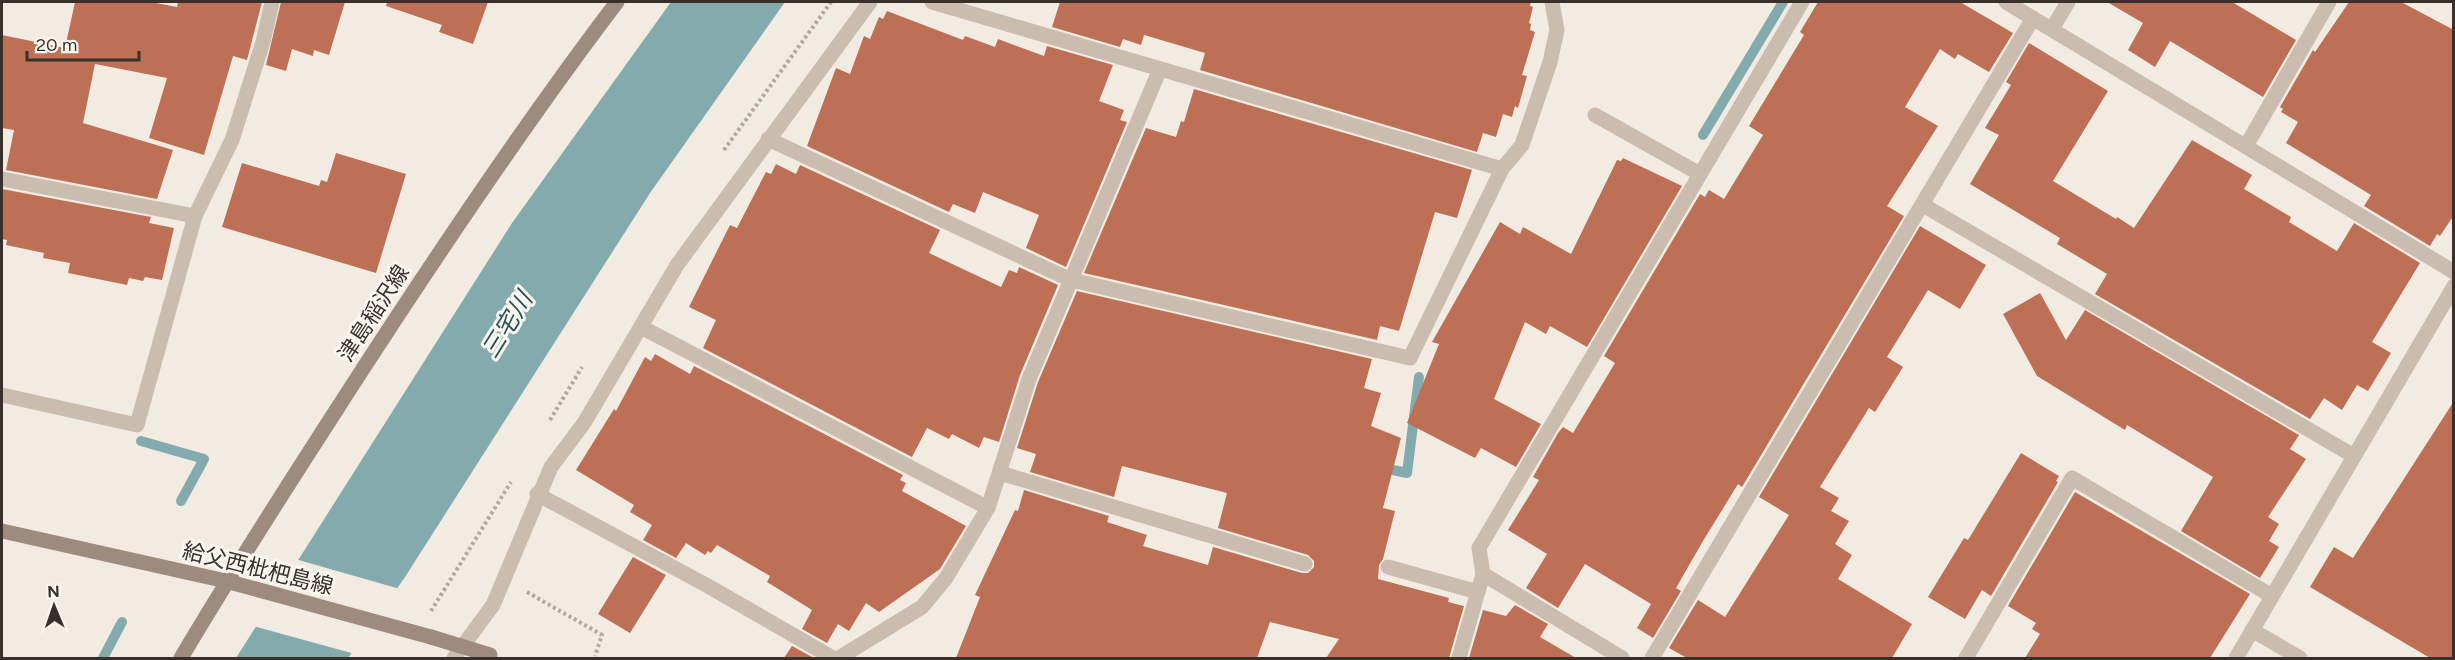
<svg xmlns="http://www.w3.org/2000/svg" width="2455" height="660" viewBox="0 0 2455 660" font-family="Figtree,'Noto Sans JP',sans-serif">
<rect width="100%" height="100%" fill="#f2ebe2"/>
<path fill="#83abad" d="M671,2H785L650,193L405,577L348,658H236L512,223Z"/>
<path fill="#f2ebe2" d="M295,559L400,589L355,654L253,626Z"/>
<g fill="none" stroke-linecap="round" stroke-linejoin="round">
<g stroke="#83abad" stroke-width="10">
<path d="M1703,135L1783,2"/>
<path d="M141,441L204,459L181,501"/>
<path d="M1379,467L1407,473L1419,377"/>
<path d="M103,658L122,622"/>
</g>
</g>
<g fill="#bd7056">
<path d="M75,2H151L177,7L178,2H262L247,60L233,56L204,155L149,138L167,78L95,64L83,123L173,150L157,199L6,170L14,130L2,128V35L65,48Z"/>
<path d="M281,2H345L329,55L314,50L313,56L292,49L286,71L266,65Z"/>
<path d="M387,2H488L473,44L439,32L442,25L386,6Z"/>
<path d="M1060,2H1531L1530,6L1533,7L1529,23L1531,24L1530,30L1535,32L1522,75L1527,76L1518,108L1515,106L1512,117L1503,114L1496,137L1483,133L1477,152L1200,70L1205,53L1144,35L1141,45L1123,39L1120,47L1052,27Z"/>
<path d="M1818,2H1960L2013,33L1989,72L1958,54L1955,59L1940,49L1905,107L1938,126L1887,206L1904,216L1742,487L1738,484L1703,541L1676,588L1681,591L1653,638L1637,628L1651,604L1585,564L1558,608L1526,588L1547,554L1508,530L1539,480L1533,477L1558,433L1563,427L1573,433L1615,363L1604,356L1700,194L1705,197L1709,190L1724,199L1763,135L1749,126L1804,35L1800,32Z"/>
<path d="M2107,2H2232L2296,40L2263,97L2170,41L2155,67L2128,50L2143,23Z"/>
<path d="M2349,2H2401L2454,30V215L2440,236L2437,234L2430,246L2364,206L2371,195L2286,143L2298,122L2281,112L2283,109L2280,107L2313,50L2315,52Z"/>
<path d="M887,11L963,40L965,36L995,47L998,39L1044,56L1047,46L1113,65L1099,101L1124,110L1120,120L1127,122L1066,267L1026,248L1039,215L983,192L975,213L953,204L949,212L807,146L836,68L850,74L864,36L870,39L879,17L883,19Z"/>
<path d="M2029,43L2108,91L2053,181L2116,219L2117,217L2134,228L2192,140L2252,175L2244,189L2291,217L2289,222L2337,251L2354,223L2420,263L2372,342L2391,353L2368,391L2357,385L2342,410L2324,398L2310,419L2095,294L2107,274L2057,244L2060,238L1970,184L1999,135L1985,128L2011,85L2006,82Z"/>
<path d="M1194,89L1472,170L1457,218L1435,212L1399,331L1380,326L1377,340L1084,273L1146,128L1176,137L1181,121L1184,122Z"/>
<path d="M336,153L406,174L376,273L222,227L242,163L319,186L321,180L327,182Z"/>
<path d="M1623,158L1682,186L1587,347L1550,326L1546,334L1525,322L1494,399L1541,424L1516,467L1481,448L1475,458L1407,423L1439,344L1432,342L1500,222L1520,234L1523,227L1571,254L1617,160L1621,161Z"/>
<path d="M776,164L796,174L800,165L940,230L929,253L1001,287L1009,270L1017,273L1019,267L1058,285L1020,375L999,442L984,437L979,448L952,434L949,439L927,428L912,457L703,348L716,320L689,307L730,225L737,228L766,172L771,174Z"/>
<path d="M2,189L151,217L149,223L174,228L162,280L145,277L143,281L129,278L127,285L68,273L70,263L43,258L44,253L6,245L7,240L2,239Z"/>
<path d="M1920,226L1986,265L1960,309L1928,290L1887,357L1903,367L1875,412L1869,408L1820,487L1839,498L1831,511L1849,521L1835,544L1852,555L1838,579L1912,624L1892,658H1687L1669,648L1698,600L1725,617L1789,515L1759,497Z"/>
<path d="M1077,291L1372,359L1364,388L1381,393L1371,426L1401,438L1383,508L1395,511L1383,559L1379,565L1378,579L1449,598L1448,602L1464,606L1449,658H1326L1339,639L1270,622L1257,658H956L980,597L975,595L1015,510L1018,511L1024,490L1109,516L1107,522L1147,535L1143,546L1208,565L1213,547L1302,573H1308L1314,567V561L1308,555L1218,528L1227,493L1122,466L1114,497L1030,472L1036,454L1017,448L1038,382Z"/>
<path d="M2040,293L2066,340L2085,310L2299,435L2290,449L2306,459L2268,517L2279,524L2269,541L2279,547L2260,578L2181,531L2213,477L2127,425L2125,430L2037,376L2003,314Z"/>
<path d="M655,354L690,374L694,366L903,475L900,480L906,483L902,491L966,526L940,569L879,612L866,603L849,631L838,624L827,643L802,629L812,610L767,582L770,576L717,545L711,553L708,551L705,555L686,543L676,558L643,540L652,525L630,512L634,505L576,470L614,409L616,411L645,357L651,361Z"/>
<path d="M2454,401V658H2430L2310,587L2334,547L2353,558Z"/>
<path d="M2021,453L2059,476L2056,481L2058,482L1991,596L1982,590L1965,619L1928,597L1964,538L1968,540Z"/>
<path d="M2075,492L2250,594L2210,658H2025L2040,634L2032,629L2036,623L2008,606Z"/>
<path d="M633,557L666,575L630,633L598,614Z"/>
<path d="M1515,605L1548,624L1540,637L1576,658H1469L1483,610L1506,616Z"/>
<path d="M792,646L814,658H784Z"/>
</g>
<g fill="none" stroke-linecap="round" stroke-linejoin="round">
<g stroke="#b6a699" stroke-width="4" stroke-dasharray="3 3" stroke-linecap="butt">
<path d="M724,150L831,2"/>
<path d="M550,420L582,367"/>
<path d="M527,592L602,635L595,656"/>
<path d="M431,611L511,482"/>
</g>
<g stroke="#cabcaf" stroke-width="15">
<path d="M1595,115L1700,174"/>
<path d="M1388,567L1478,592"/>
</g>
<g stroke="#cabcaf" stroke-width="15">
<path d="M932,2L1502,169"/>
<path d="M2006,2L2454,272"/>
<path d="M2052,29L2068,2"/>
<path d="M768,139L1071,280L1160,69"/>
<path d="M2246,146L2329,2"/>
<path d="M2,179L195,216"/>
<path d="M1923,205L2354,456"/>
<path d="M641,327L988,508"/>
<path d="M2,395L137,425L195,216L232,140L263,42L272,2"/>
<path d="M1000,473L1305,564"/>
<path d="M537,494L708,586L833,658"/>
<path d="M1483,574L1622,658"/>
<path d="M2252,630L2300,658"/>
<path d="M454,658L493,605L551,467L584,423L677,265L870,2"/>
<path d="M839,658L922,607L946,578L988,508L1029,379L1071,280L1410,358L1502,169L1522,145L1550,62L1557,30L1552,2"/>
<path d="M1459,658L1483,574L1479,548L1802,2"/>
<path d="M1652,658L2033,18"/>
<path d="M1966,658L2072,478L2272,596"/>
<path d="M2236,658L2454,286"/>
</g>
<g stroke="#9e8b80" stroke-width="15">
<path d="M2,531L226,581L431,637"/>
<path d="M181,658C237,563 297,471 357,378C440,250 525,123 617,2"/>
</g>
<path stroke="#9e8b80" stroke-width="15" d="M431,637L490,655"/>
</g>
<g text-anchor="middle" stroke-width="6" stroke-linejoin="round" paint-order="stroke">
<g font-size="22" fill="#39302c" stroke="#faf5ef">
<text transform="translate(373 313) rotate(-57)" y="8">津島稲沢線</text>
<text transform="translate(258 568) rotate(14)" y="8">給父西枇杷島線</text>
</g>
<g font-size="24" font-style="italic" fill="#245458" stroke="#faf5ef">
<text transform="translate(507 325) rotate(-58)" y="8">三宅川</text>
</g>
</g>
<rect width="2455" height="660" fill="none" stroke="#39302c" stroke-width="6"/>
<g transform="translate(54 606) rotate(358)" stroke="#faf5ef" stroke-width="4.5" paint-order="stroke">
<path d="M0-4.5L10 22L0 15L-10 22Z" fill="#39302c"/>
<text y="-9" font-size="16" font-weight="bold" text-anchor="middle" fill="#39302c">N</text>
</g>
<path d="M27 51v9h112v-9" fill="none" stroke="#39302c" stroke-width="3"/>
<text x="36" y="51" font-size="18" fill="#39302c" stroke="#faf5ef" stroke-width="4.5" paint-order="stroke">20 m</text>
</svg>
